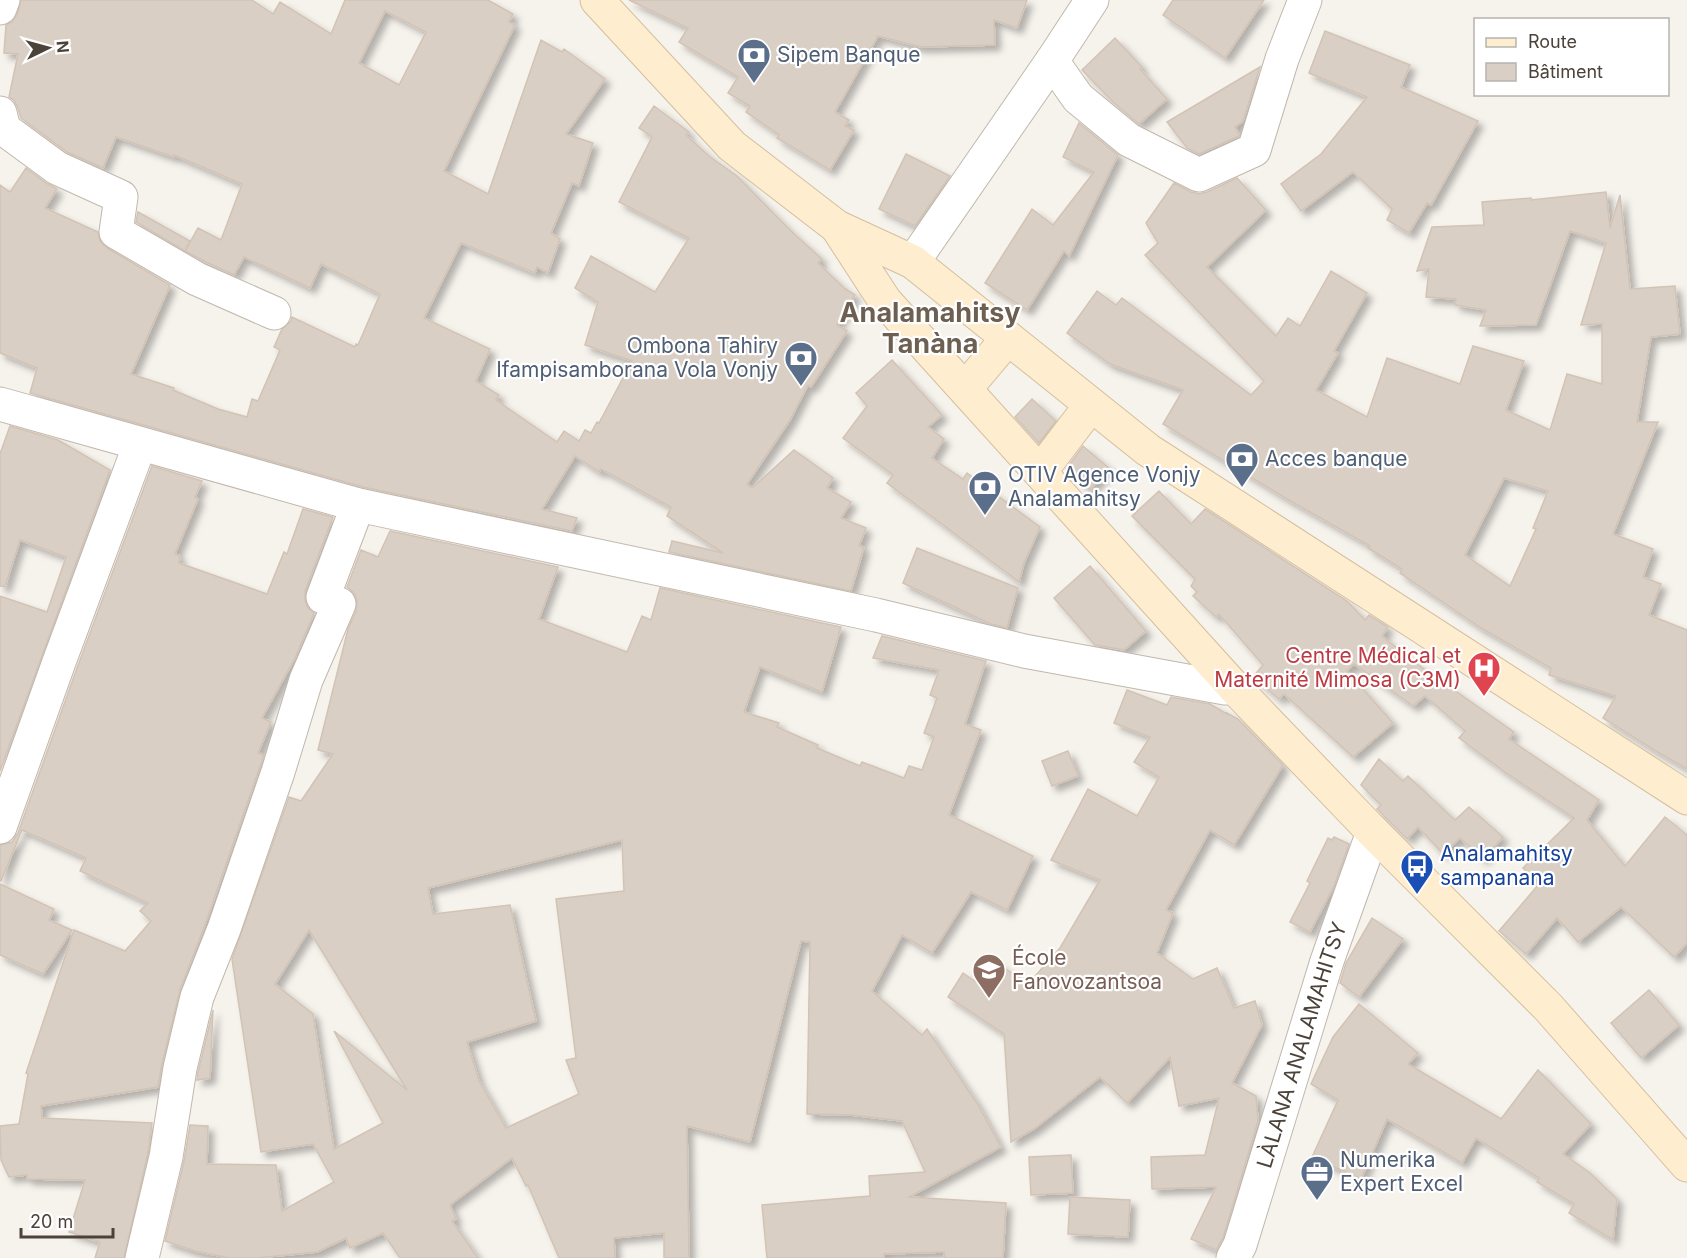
<svg xmlns="http://www.w3.org/2000/svg" width="1687" height="1258" viewBox="0 0 1687 1258" font-family="Inter,sans-serif">
<defs>
<filter id="shadow"><feDropShadow dx="5.5" dy="5.5" stdDeviation="3" flood-color="#0004"/></filter>
</defs>
<rect width="100%" height="100%" fill="#f6f2ec"/>
<g fill="#dacfc5" stroke="#d2c3b5" stroke-width="1.5" fill-rule="evenodd" filter="url(#shadow)">
<path d="M21,0H252L273,14L280,2L331,34L345,0H488L513,14L509,22L515,25L444,171L488,194L541,40L562,52L564,49L605,79L566,134L593,143L579,186L572,183L551,233L560,239L548,273L537,267L535,273L461,243L424,318L490,349L476,381L499,395L496,400L557,442L564,431L579,441L585,430L591,433L597,422L599,423L632,361L585,345L598,302L575,288L591,256L655,292L689,238L619,202L652,137L639,128L654,106L689,132L686,135L709,156L737,176L791,231L822,259L818,263L844,288L855,295L837,325L847,331L811,387L808,385L790,420L747,484L752,488L794,450L833,478L827,488L851,502L841,518L866,528L859,546L864,547L851,591L669,552L672,541L723,553L667,516L671,507L601,469L599,472L575,456L542,509L577,518L572,531L363,487L30,393L37,368L0,353V185L10,192L26,168L46,183L57,189L45,208L98,232L100,241L107,248L170,285L131,374L174,388L173,390L218,409L247,417L252,399L258,401L280,350L274,347L282,329L291,321L292,317L355,347L356,344L358,345L380,294L321,264L310,288L244,257L234,275L206,262L185,251L198,228L221,240L242,184L174,155V157L116,137L103,168L67,152L21,118L18,108L14,100L9,97L18,54L4,53L6,25L12,22L17,15ZM385,11L426,32L399,85L359,63Z"/>
<path d="M629,0H1027L1017,28L994,20L995,45L921,47L878,36L835,112L849,120L845,126L854,130L830,170L777,138L779,135L746,112L750,106L728,93L738,77L679,42L688,28Z"/>
<path d="M1173,0H1264L1225,58L1163,15Z"/>
<path d="M1325,31L1410,65L1401,87L1478,121L1431,205L1427,203L1409,233L1387,220L1392,209L1353,172L1301,211L1281,184L1321,154L1367,97L1309,73Z"/>
<path d="M1115,38L1142,67L1140,69L1167,99L1139,124L1113,102L1082,70Z"/>
<path d="M1260,67L1243,121L1235,127L1239,134V136L1199,154L1187,148L1167,122Z"/>
<path d="M1079,123L1118,155L1069,256L1064,251L1027,310L985,283L1032,209L1053,225L1094,172L1063,157Z"/>
<path d="M906,154L950,176L915,226L879,209Z"/>
<path d="M1237,178L1266,210L1207,267L1276,336L1288,318L1300,326L1331,271L1367,293L1334,351L1338,353L1316,390L1367,417L1387,358L1460,384L1473,346L1524,361L1506,410L1550,430L1567,374L1602,384V324L1581,325L1606,243L1570,231L1536,325L1480,326L1486,310L1455,305L1456,299L1426,297L1429,269L1417,271L1432,227L1484,225L1482,202L1531,198V200L1606,192L1610,228L1620,195L1630,289L1675,286L1680,334L1651,337L1637,422H1658L1613,534L1653,549L1643,577L1661,584L1649,615L1687,630V769L1654,750L1603,718L1616,696L1549,675L1551,668L1481,628L1400,573L1402,569L1368,548L1370,546L1287,499L1163,424L1183,390L1110,364L1067,333L1097,291L1116,305L1122,298L1251,395L1264,381L1145,255L1158,243L1146,223L1174,183L1191,192L1199,194L1207,192ZM1504,478L1548,491L1533,528L1536,529L1510,586L1465,555Z"/>
<path d="M138,212L190,241L185,251L136,222Z"/>
<path d="M892,360L942,415L928,427L944,439L932,458L963,479L967,473L1040,527L1024,563L1019,582L887,483L893,475L843,438L867,406L856,393Z"/>
<path d="M1032,399L1056,421L1039,443L1015,417Z"/>
<path d="M10,426L58,440L110,470L0,771V596L47,612L66,557L20,540L5,587L0,586V454Z"/>
<path d="M1083,446L1109,468L1090,490L1066,469Z"/>
<path d="M152,466L202,481L195,497L198,499L175,554L180,556L179,563L267,594L284,552L287,554L303,509L333,517L305,591V600L308,608L314,613L295,658L262,718L271,722L258,753L264,755L206,922L180,990L162,1064L158,1087L41,1106L42,1118L152,1123L148,1153L124,1258H95L100,1242L69,1232L85,1180L27,1179V1175L9,1177L1,1160L0,1126L19,1124L28,1074L26,1073L74,930L125,951L151,921L140,911L148,903L80,871L86,858L22,830L1,881H0V845L12,842L18,833L77,668Z"/>
<path d="M1159,491L1191,524L1205,509L1347,601L1365,620L1369,615L1388,627L1382,636L1417,664L1514,732L1509,739L1599,800L1587,820L1625,866L1665,817L1687,835V943L1674,957L1621,907L1578,942L1557,918L1526,954L1499,931L1539,884L1523,868L1574,818L1506,773L1459,738L1465,731L1425,696L1413,706L1354,664L1347,671L1393,723L1353,757L1284,694L1279,699L1253,677L1263,665L1219,614L1216,617L1193,596L1197,592L1191,586L1195,579L1132,516Z"/>
<path d="M390,531L558,567L539,619L627,652L642,616L651,620L660,588L841,627L822,692L760,667L744,712L779,723L777,727L818,745L817,748L860,766L862,762L904,778L909,766L922,770L934,737L924,733L937,698L930,695L939,670L873,658L882,636L986,661L965,724L981,730L949,815L1033,856L1007,910L971,892L932,953L902,935L872,991L922,1035L927,1029L977,1103L1001,1147L909,1197L1006,1203L1003,1258H945L944,1252L884,1254V1258H767L762,1205L870,1196L869,1176L925,1172L902,1121L851,1115L807,1114L810,942L801,941L750,1142L687,1126L689,1258H664V1233L614,1238L615,1258H559L528,1185L526,1186L512,1158L450,1205L456,1219L452,1221L478,1258H400L383,1233L350,1248L346,1238L317,1252L257,1258H229L195,1251L165,1241L184,1161L190,1125L208,1126L207,1164L276,1165L282,1211L334,1182L313,1144L261,1152L232,959L289,797L301,801L333,754L318,750L348,629L356,611L357,601L354,593L347,587L361,550L378,557ZM622,840L624,891L556,899L576,1058L566,1060L579,1094L506,1128L479,1081L467,1042L536,1021L510,905L433,914L428,888ZM309,930L407,1090L334,1031L383,1123L334,1149L313,1014L275,984Z"/>
<path d="M917,548L1018,588L1007,628L991,624L903,583Z"/>
<path d="M1090,566L1146,631L1124,650L1095,645L1054,598Z"/>
<path d="M1127,690L1167,705L1171,697L1210,704L1227,714V713L1238,719L1283,765L1234,845L1210,830L1166,910L1173,913L1157,953L1193,979L1217,968L1234,1008L1255,1001L1262,1025L1232,1083L1256,1096L1258,1121L1223,1238L1216,1250L1191,1239L1216,1187L1152,1189L1151,1157L1205,1155L1219,1098L1179,1106L1170,1057L1127,1103L1100,1077L1034,1129L1011,1142L1004,1034L948,997L963,973L976,982L991,959L1028,984L1060,948L1100,880L1051,860L1088,789L1137,816L1159,777L1134,762L1150,737L1114,723Z"/>
<path d="M1068,751L1078,776L1052,786L1042,761Z"/>
<path d="M1379,759L1403,781L1408,776L1455,820L1469,807L1503,837L1483,859L1460,838L1443,854L1418,827L1407,839L1377,809L1381,805L1361,785Z"/>
<path d="M1334,837L1349,844L1334,886L1310,932L1290,922L1310,883L1307,881L1328,838L1332,840Z"/>
<path d="M0,884L54,909L49,920L72,930L43,974L0,955Z"/>
<path d="M1372,918L1403,939L1359,997L1340,983L1346,963Z"/>
<path d="M1649,990L1679,1025L1641,1058L1611,1023Z"/>
<path d="M1359,1004L1418,1053L1408,1064L1501,1119L1538,1070L1591,1124L1563,1154L1589,1172L1617,1199L1613,1240L1569,1213L1574,1204L1537,1182L1539,1178L1476,1138L1462,1163L1387,1119L1361,1179L1312,1157L1338,1100L1311,1084L1333,1037Z"/>
<path d="M213,1010L210,1078L197,1080L198,1072Z"/>
<path d="M1071,1155L1073,1193L1031,1195L1029,1157Z"/>
<path d="M1070,1197L1130,1200L1128,1237L1068,1234Z"/>
</g>
<g fill="none" stroke-linecap="round" stroke-linejoin="round">
<defs>
<g id="minor">
<path d="M0,8L3,0"/>
<path d="M1052,61L1078,98L1129,140L1199,175L1254,150L1282,59L1305,0"/>
<path d="M0,113L4,129L57,168L121,197L116,232L197,279L274,313"/>
<path d="M913,262L1052,61L1092,0"/>
<path d="M0,404L358,505L876,615L1024,651L1225,688L1234,687"/>
<path d="M0,827L59,662L140,444"/>
<path d="M142,1258L166,1157L180,1068L197,997L224,929L278,772L306,680L339,604L323,597L358,505"/>
</g>
<g id="tertiary">
<path id="s1" d="M1233,1258L1240,1245L1327,961L1373,832"/>
</g>
<g id="secondary">
<path d="M597,0L732,146L837,227L913,262L1148,450L1687,798"/>
<path d="M837,227L885,301L1234,687L1373,832L1548,1007L1687,1165"/>
<path d="M965,389L1008,338"/>
<path d="M1040,472L1091,405"/>
</g>
</defs>
<use href="#minor" stroke="#c1b8ae" stroke-width="35"/>
<use href="#tertiary" stroke="#c1b8ae" stroke-width="35"/>
<use href="#secondary" stroke="#d4bf9d" stroke-width="35"/>
<use href="#minor" stroke="#fff" stroke-width="33"/>
<use href="#tertiary" stroke="#fff" stroke-width="33"/>
<use href="#secondary" stroke="#feedce" stroke-width="33"/>
</g>
<defs>
<symbol id="bank-pin" viewBox="-11 -11 22 30"><path d="M0 17L-7.5 6A9.5 9.5 0 1 1 7.5 6Z" fill="#5c6f8a" stroke="#fff"/><path d="M-6-4H6V4H-6ZM0-2.3a2.3 2.3 0 1 0 0 4.6a2.3 2.3 0 1 0 0-4.6Z" fill="#fff"/></symbol>
<symbol id="hospital-pin" viewBox="-11 -11 22 30"><path d="M0 17L-7.5 6A9.5 9.5 0 1 1 7.5 6Z" fill="#e0444e" stroke="#fff"/><path d="M-5-5h3v3.5h4V-5h3V5h-3V1.5h-4V5h-3Z" fill="#fff"/></symbol>
<symbol id="bus-pin" viewBox="-11 -11 22 30"><path d="M0 17L-7.5 6A9.5 9.5 0 1 1 7.5 6Z" fill="#1a4fb4" stroke="#fff"/><path d="M-5-6H5V4H4V6H2V4H-2V6H-4V4H-5ZM-3.5-4V0h7V-4ZM-3.5 1.2v1.5H-2V1.2ZM2 1.2v1.5H3.5V1.2Z" fill="#fff"/></symbol>
<symbol id="school-pin" viewBox="-11 -11 22 30"><path d="M0 17L-7.5 6A9.5 9.5 0 1 1 7.5 6Z" fill="#8d6e63" stroke="#fff"/><path d="M0-5L7-2L0 1L-7-2ZM-4 1L0 2.5L4 1V4Q0 6-4 4Z" fill="#fff"/></symbol>
<symbol id="office-pin" viewBox="-11 -11 22 30"><path d="M0 17L-7.5 6A9.5 9.5 0 1 1 7.5 6Z" fill="#5c6f8a" stroke="#fff"/><path d="M-6-3h4V-5.5h4V-3h4V5H-6ZM-1-4.5V-3h2v-1.5ZM-6 0V1H6V0Z" fill="#fff"/></symbol>
</defs>
<g fill-rule="evenodd">
<use href="#bank-pin" x="735" y="36" width="38" height="52"/>
<use href="#bank-pin" x="782" y="339" width="38" height="52"/>
<use href="#bank-pin" x="1223" y="440" width="38" height="52"/>
<use href="#bank-pin" x="966" y="468" width="38" height="52"/>
<use href="#hospital-pin" x="1465" y="649" width="38" height="52"/>
<use href="#bus-pin" x="1398" y="847" width="38" height="52"/>
<use href="#school-pin" x="970" y="951" width="38" height="52"/>
<use href="#office-pin" x="1298" y="1153" width="38" height="52"/>
</g>
<g text-anchor="middle" stroke-width="4.5" stroke-linejoin="round" paint-order="stroke">
<g font-size="21" fill="#4e5e75" stroke="#fff" text-anchor="start">
<text x="777" y="62">Sipem Banque</text>
<text x="778" y="353" text-anchor="end">Ombona Tahiry<tspan x="778" dy="24">Ifampisamborana Vola Vonjy</tspan></text>
<text x="1265" y="466">Acces banque</text>
<text x="1008" y="482">OTIV Agence Vonjy<tspan x="1008" dy="24">Analamahitsy</tspan></text>
<text x="1340" y="1167">Numerika<tspan x="1340" dy="24">Expert Excel</tspan></text>
</g>
<g font-size="21" fill="#be3a42" stroke="#fff" text-anchor="end">
<text x="1461" y="663">Centre Médical et<tspan x="1461" dy="24">Maternité Mimosa (C3M)</tspan></text>
</g>
<g font-size="21" fill="#164399" stroke="#fff" text-anchor="start">
<text x="1440" y="861">Analamahitsy<tspan x="1440" dy="24">sampanana</tspan></text>
</g>
<g font-size="21" fill="#785e54" stroke="#fff" text-anchor="start">
<text x="1012" y="965">École<tspan x="1012" dy="24">Fanovozantsoa</tspan></text>
</g>
<g font-size="21" fill="#4b4239" stroke="#fff">
<text dy="7" stroke="none"><textPath href="#s1" startOffset="224">LÀLANA ANALAMAHITSY</textPath></text>
</g>
<g font-size="27" font-weight="bold" fill="#6d5f51" stroke="#fff">
<text x="930" y="322">Analamahitsy<tspan x="930" dy="31">Tanàna</tspan></text>
</g>
</g>
<rect x="1474" y="18" width="195" height="78" fill="#ffffff" stroke="#b7b3b0" stroke-width="1.5"/>
<rect x="1486" y="38" width="30" height="9" fill="#feedce" stroke="#b7b3b0" stroke-width="1.5"/>
<text x="1528" y="48" font-size="18" fill="#4b4239">Route</text>
<rect x="1486" y="63" width="30" height="18" fill="#dacfc5" stroke="#b7b3b0" stroke-width="1.5"/>
<text x="1528" y="78" font-size="18" fill="#4b4239">Bâtiment</text>
<g transform="translate(48 48) rotate(85)" stroke="#ffffff" stroke-width="4.5" paint-order="stroke">
<path d="M0-4.5L10 22L0 15L-10 22Z" fill="#4b4239"/>
<text y="-9" font-size="16" font-weight="bold" text-anchor="middle" fill="#4b4239">N</text>
</g>
<path d="M21 1228v9h92v-9" fill="none" stroke="#4b4239" stroke-width="3"/>
<text x="30" y="1228" font-size="18" fill="#4b4239" stroke="#ffffff" stroke-width="4.5" paint-order="stroke">20 m</text>
</svg>
